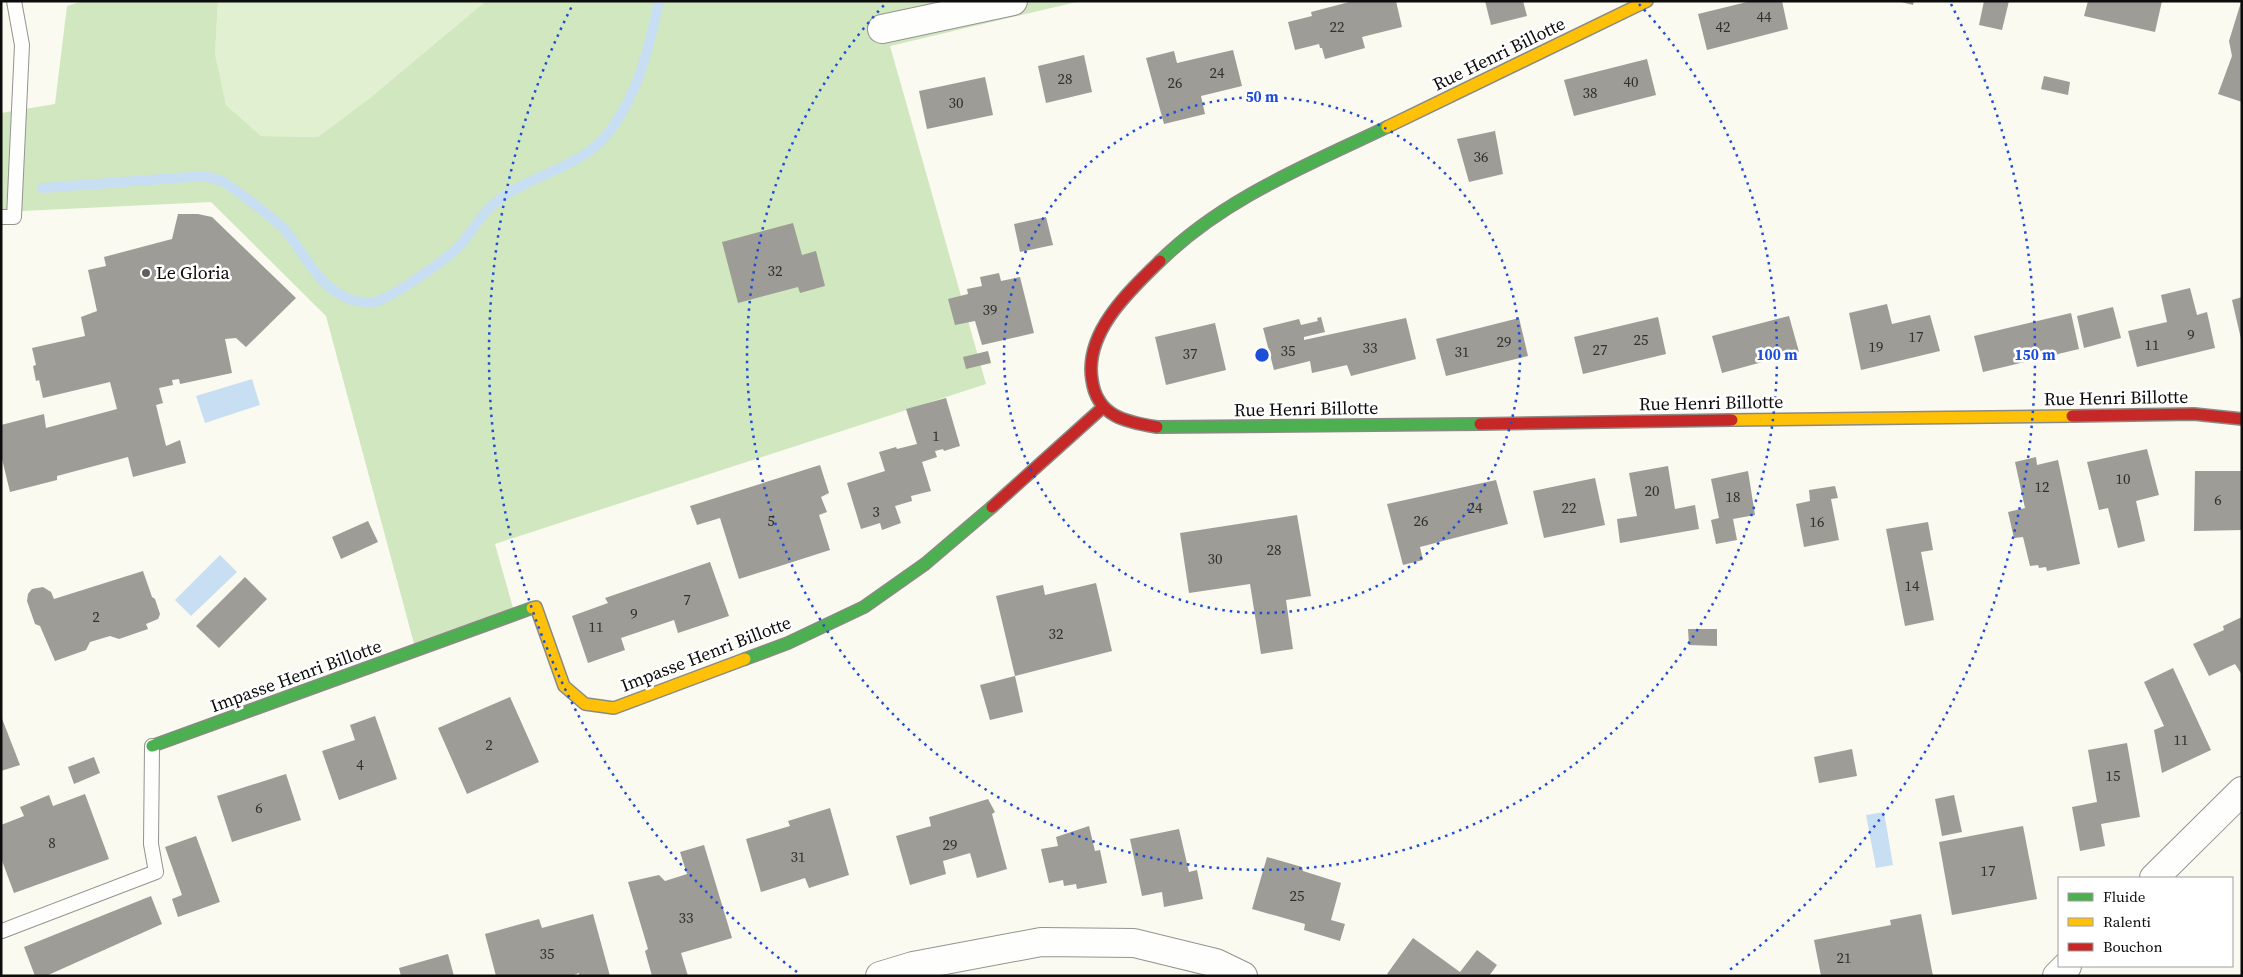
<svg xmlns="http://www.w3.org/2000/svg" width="2243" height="977" viewBox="0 0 2243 977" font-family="'Source Serif 4',serif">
<rect width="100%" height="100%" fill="#fafaf0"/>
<path fill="#e0f0d1" d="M218,1H486L370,98L318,137L261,136L226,105L215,55Z"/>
<path fill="#d0e7bf" d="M83,1H218L215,54L226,105L261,136L318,137L370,98L486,1H1081L890,46L986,384L495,544L515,615L416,651L326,316L211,202L1,212V113L55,104L67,6Z"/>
<g fill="#c8dff3">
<path d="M252,379L260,405L205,423L196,396Z"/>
<path d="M220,555L237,572L191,616L175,600Z"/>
<path d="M1884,812L1893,865L1876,868L1866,815Z"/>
</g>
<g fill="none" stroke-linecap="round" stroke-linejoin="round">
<path stroke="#c8dff3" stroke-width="10" d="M42,188L204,176C210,178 217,179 222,181C231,186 279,222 285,230C305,254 319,289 352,300C357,301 365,303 370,303C387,302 450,257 462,243C477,225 481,213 501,198C535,173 583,167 610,131C640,89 648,50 659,1"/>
</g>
<g fill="#9d9c96">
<path d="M1353,1H1396L1402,27L1362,37L1365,48L1325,59L1322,48H1320L1319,44L1295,50L1288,22L1312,16L1311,12Z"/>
<path d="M1485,1H1523L1527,16L1491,25Z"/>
<path d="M1751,1H1782L1788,29L1707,50L1698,14Z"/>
<path d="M1897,1H1914L1913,5Z"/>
<path d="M1984,1H2009L2002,30L1979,25Z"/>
<path d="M2088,1H2162L2155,32L2084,16Z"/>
<path d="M2241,2H2242V102L2218,94L2232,56L2229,41Z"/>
<path d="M1233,50L1242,86L1201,96L1205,114L1164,124L1146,58L1174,51L1177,63Z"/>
<path d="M1084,55L1092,92L1046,103L1038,66Z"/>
<path d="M1647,59L1656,95L1574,116L1564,80Z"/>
<path d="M2044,76L2070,82L2068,95L2041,89Z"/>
<path d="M985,77L993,115L927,129L919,91Z"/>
<path d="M1495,131L1503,174L1469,182L1457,139Z"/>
<path d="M178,214H198L212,217L296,298L246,347L236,338L225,339L232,373L180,384L179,379L172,380L173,385L159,388L163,403L156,405L166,446L180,440L186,463L133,477L128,457L57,476V480L10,492L1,455V425L44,414L46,428L117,409L110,382L43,398L39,380L36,381L33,366L36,365L32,348L85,336L81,317L97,311L88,270L106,266L104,257L172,239Z"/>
<path d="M1046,217L1053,245L1020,252L1014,224Z"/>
<path d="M793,223L802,255L816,251L825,286L800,293L798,287L738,303L722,242Z"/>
<path d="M999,273L1001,281L1020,277L1034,333L982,345L975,321L955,325L948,299L968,294L967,289L982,286L980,277Z"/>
<path d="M2190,288L2197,315L2207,312L2215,348L2137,367L2128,331L2167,322L2161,295Z"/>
<path d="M2242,297V339H2241L2232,300Z"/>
<path d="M1887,304L1892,324L1930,315L1940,351L1861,370L1849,313Z"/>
<path d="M2113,307L2121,338L2084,348L2077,316Z"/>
<path d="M2071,313L2079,349L1983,372L1974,336Z"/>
<path d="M1789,316L1799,352L1722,373L1712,336Z"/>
<path d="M1321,317L1325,332L1304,337V340L1406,318L1416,359L1351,376L1347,365L1312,373L1310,361L1274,370L1263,328L1299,319L1301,325L1318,321L1317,318Z"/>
<path d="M1658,317L1666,354L1583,374L1574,337Z"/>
<path d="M1519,318L1528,356L1446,376L1436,339Z"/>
<path d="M1215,323L1226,370L1166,385L1155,337Z"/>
<path d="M988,351L991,363L966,369L963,357Z"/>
<path d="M946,398L960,446L944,451L943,449L935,451L937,457L922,462L931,491L911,496L912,501L895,506L901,523L882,530L880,523L861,529L847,483L885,471L879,452L896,447L897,449L917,444L906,409Z"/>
<path d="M2147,449L2159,495L2136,501L2145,541L2118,548L2108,508L2099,510L2087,462Z"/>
<path d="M2036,457L2037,465L2058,460L2080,564L2047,571L2046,567L2039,568L2038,565L2030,566L2023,537L2014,538L2008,512L2025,508L2015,462Z"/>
<path d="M820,465L829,493L821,497L827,512L819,515L830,550L739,579L720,518L697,525L690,506Z"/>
<path d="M1668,466L1675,509L1695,505L1699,529L1620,543L1617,519L1637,516L1629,473Z"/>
<path d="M1748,471L1755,515L1733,519L1737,540L1716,544L1711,520L1719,518L1711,479Z"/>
<path d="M2195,471H2242V530L2194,531Z"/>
<path d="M1595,478L1605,525L1544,538L1533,491Z"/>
<path d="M1496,480L1508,524L1420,547L1423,560L1403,565L1387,504Z"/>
<path d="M1835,486L1838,498L1831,499L1839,540L1804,547L1796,504L1810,501L1809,490Z"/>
<path d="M1297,515L1311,596L1286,600L1293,649L1261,654L1250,584L1189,593L1180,533Z"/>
<path d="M368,521L378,542L341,559L332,537Z"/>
<path d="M1928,522L1933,550L1921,552L1934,620L1905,626L1886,529Z"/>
<path d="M710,562L729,616L678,633L674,620L621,638L625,650L588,663L572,616L608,603L605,598Z"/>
<path d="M143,571L152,597L155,599L160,614L158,619L146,624L148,629L119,639L110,636L90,642L86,650L55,661L40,626L35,624L27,601L28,594L32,589L43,587L51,592L54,599Z"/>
<path d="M245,577L267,599L219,648L196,626Z"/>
<path d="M1096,583L1112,651L1015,676L996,596L1043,585L1045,595Z"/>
<path d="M2242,617V675L2235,664L2209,676L2193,644L2224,630L2223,626Z"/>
<path d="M1688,629H1717V646L1689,645Z"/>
<path d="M2173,668L2211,750L2162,773L2154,730L2164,726L2144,682Z"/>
<path d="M1015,676L1023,712L990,720L980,685Z"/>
<path d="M510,697L539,762L467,794L438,728Z"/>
<path d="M1,716L20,765L1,771Z"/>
<path d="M375,716L397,779L339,800L322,751L355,740L350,725Z"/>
<path d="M2127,743L2140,817L2101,824L2105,846L2080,851L2072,807L2097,802L2088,750Z"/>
<path d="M1852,749L1857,776L1819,783L1814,757Z"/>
<path d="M94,757L100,773L74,784L68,767Z"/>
<path d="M286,774L301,820L232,842L217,796Z"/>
<path d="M85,794L109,859L14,893L1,858V825L24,816L20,807L49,795L53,806Z"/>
<path d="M1954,795L1962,832L1942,836L1935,799Z"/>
<path d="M988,799L995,812L992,814L1007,869L977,878L970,853L943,861L946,874L910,885L896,836L931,826L929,817Z"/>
<path d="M830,808L849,875L809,888L805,878L761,892L746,839L790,826L788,821Z"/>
<path d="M1089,826L1095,851L1100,850L1107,883L1077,889L1076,884L1064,886L1063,880L1049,883L1041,849L1058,846L1056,837Z"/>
<path d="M2023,826L2037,899L1952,915L1939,842Z"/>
<path d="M1179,829L1189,872L1197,870L1203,899L1164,907L1162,892L1142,896L1130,839Z"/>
<path d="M196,836L220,902L178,917L172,899L182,895L165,847Z"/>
<path d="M704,845L732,938L681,953L688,976H652L645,951L648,949L628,882L659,875L665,881L687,874L680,852Z"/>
<path d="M1267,857L1302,867L1303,871L1341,883L1331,920L1345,924L1340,941L1304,930L1305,924L1252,909Z"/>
<path d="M151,896L162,924L46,976H35L24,947Z"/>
<path d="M593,914L610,976H579V973L571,976H496L485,934L539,919L542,928Z"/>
<path d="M1921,914L1933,976H1821L1814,940L1891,925L1890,920Z"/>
<path d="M1413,938L1460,972L1477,950L1497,965L1489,976H1390L1387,974Z"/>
<path d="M448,954L454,976H401L399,968Z"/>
</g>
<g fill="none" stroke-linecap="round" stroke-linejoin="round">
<defs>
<g id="lane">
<path d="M1,217H14L22,45L14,1"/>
<path d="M2,931L156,872L151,844L152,746"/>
</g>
<g id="street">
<path d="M882,29L1013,1"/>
<path d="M2154,878L2242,791"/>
<path d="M880,976L913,966L1041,942L1134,943L1216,963L1243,976"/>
<path d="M2057,976L2067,966"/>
</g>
<g id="fast">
<path d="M1160,261C1224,198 1308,165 1387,127"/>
<path d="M1157,427L1480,424"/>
<path d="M745,659L788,643L864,607L925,564L992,507"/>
<path d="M152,746L532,608"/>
</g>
<g id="slow">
<path d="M1387,127L1647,1"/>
<path d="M1732,420L2072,416"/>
<path d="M532,608L536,607L564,686L585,704L614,708L745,659"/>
</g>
<g id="jam">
<path d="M2072,416L2194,414L2242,419"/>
<path d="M1480,424L1732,420"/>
<path d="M1157,427C1125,422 1097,416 1092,380C1084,333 1129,291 1160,261"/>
<path d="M992,507L1101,409"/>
</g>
</defs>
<use href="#lane" stroke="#93938f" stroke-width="16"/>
<use href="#street" stroke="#93938f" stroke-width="30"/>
<use href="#fast" stroke="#8a8a85" stroke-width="14"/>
<use href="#slow" stroke="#8a8a85" stroke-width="14"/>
<use href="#jam" stroke="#8a8a85" stroke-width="14"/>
<use href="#lane" stroke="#fefefd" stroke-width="14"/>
<use href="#street" stroke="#fefefd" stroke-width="28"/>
<use href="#fast" stroke="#4caf50" stroke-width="11"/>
<use href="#slow" stroke="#ffc107" stroke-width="11"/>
<use href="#jam" stroke="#c62828" stroke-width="11"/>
</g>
<g fill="none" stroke="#1d4ed8" stroke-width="2.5" stroke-dasharray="2.5 5">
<circle cx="1262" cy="355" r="258"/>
<path d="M1639 4A515 515 0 1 1 885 4"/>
<path d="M797 972A773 773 0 0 1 573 4M1951 4A773 773 0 0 1 1727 972"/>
</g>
<circle fill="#5f5f5c" stroke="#fff" stroke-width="2" cx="146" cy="273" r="5"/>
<g text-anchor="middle" stroke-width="5" stroke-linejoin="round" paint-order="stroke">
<g font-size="15" fill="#30302e">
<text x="1764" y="22">44</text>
<text x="1337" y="32">22</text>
<text x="1723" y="32">42</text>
<text x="1217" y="78">24</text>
<text x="1065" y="84">28</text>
<text x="1631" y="87">40</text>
<text x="1175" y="88">26</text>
<text x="1590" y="98">38</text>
<text x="956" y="108">30</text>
<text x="1481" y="162">36</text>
<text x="775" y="276">32</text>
<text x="990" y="315">39</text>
<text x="2191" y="340">9</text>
<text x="1916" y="342">17</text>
<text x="1641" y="345">25</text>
<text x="1504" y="347">29</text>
<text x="2152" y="350">11</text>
<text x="1876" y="352">19</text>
<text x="1370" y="353">33</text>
<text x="1600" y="355">27</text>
<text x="1288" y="356">35</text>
<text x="1462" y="357">31</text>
<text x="1190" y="359">37</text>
<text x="936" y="441">1</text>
<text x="2123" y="484">10</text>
<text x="2042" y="492">12</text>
<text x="1652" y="496">20</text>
<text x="1733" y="502">18</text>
<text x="2218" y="505">6</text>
<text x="1475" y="513">24</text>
<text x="1569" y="513">22</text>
<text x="876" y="517">3</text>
<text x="771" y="526">5</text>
<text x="1421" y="526">26</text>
<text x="1817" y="527">16</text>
<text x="1274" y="555">28</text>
<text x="1215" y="564">30</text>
<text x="1912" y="591">14</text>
<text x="687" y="605">7</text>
<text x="634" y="619">9</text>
<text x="96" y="622">2</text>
<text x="596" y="632">11</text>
<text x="1056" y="639">32</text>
<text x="2181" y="745">11</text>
<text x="489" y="750">2</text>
<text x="360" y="770">4</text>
<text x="2113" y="781">15</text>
<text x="259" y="813">6</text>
<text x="52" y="848">8</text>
<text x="950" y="850">29</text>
<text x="798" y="862">31</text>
<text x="1988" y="876">17</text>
<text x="1297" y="901">25</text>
<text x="686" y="923">33</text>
<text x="547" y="959">35</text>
<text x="1844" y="963">21</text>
</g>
<g font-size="18" fill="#0c0c0c" stroke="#fff">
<text transform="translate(1499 54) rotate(-26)" y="6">Rue Henri Billotte</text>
<text transform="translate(2116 398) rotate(-1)" y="6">Rue Henri Billotte</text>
<text transform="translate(1711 403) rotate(-1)" y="6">Rue Henri Billotte</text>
<text transform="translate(1306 409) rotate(-1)" y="6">Rue Henri Billotte</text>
<text transform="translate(706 654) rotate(-21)" y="6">Impasse Henri Billotte</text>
<text transform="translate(296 676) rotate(-20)" y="6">Impasse Henri Billotte</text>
</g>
<g font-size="18" fill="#0c0c0c" stroke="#fff" text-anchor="start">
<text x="156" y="279">Le Gloria</text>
</g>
</g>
<circle cx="1262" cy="355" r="8" fill="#1d4ed8" stroke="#fff" stroke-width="2.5"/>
<g font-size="15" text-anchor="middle" font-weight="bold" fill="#1d4ed8" stroke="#fff" stroke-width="5" stroke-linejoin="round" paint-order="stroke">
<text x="1262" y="102">50 m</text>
<text x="1777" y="360">100 m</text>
<text x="2035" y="360">150 m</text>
</g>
<rect width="2243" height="977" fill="none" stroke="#0c0c0c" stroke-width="5"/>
<rect x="2058" y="877" width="175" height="90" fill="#ffffff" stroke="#9e9e9e"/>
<rect x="2068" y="893" width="25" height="8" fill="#4caf50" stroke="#9e9e9e"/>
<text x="2103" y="902" font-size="15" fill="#0c0c0c">Fluide</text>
<rect x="2068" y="918" width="25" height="8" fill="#ffc107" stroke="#9e9e9e"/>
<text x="2103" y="927" font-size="15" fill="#0c0c0c">Ralenti</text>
<rect x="2068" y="943" width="25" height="8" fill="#c62828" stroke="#9e9e9e"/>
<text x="2103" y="952" font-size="15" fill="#0c0c0c">Bouchon</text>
</svg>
